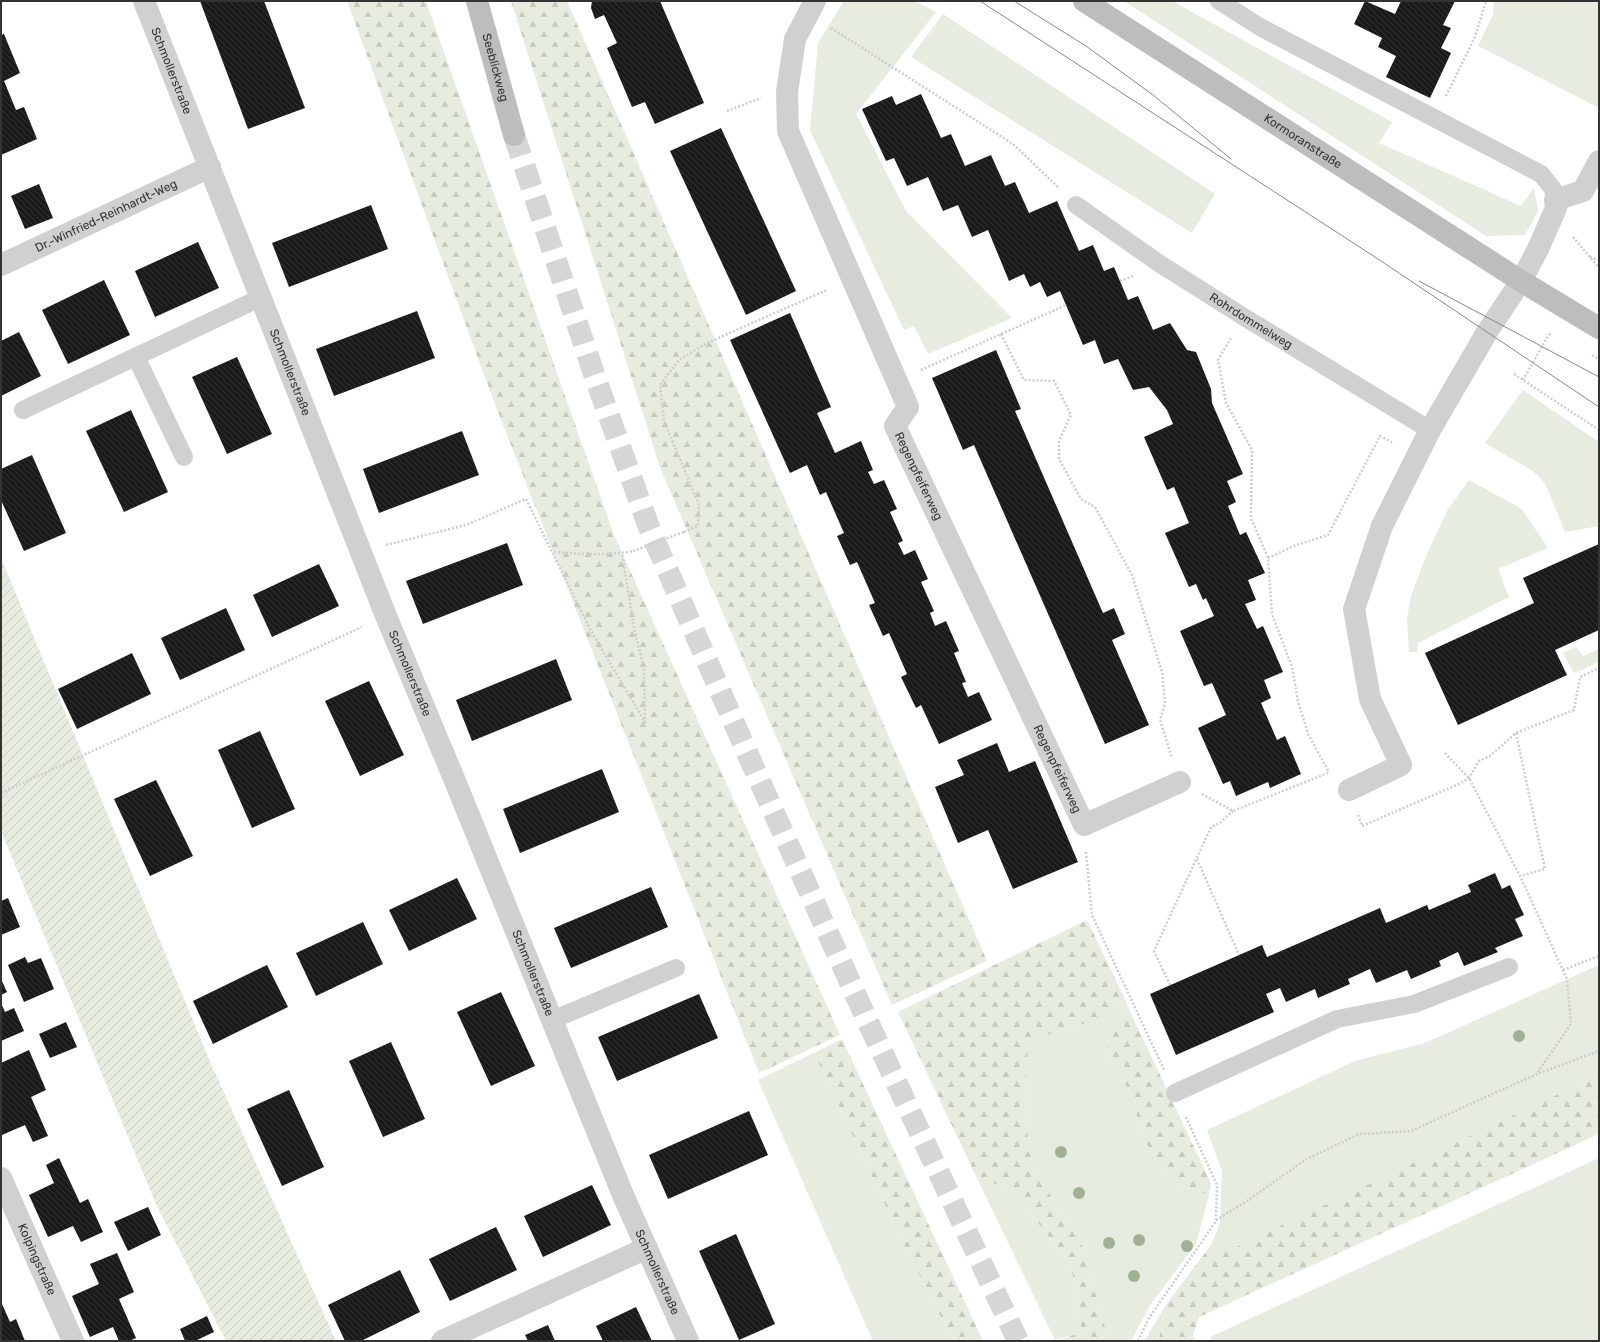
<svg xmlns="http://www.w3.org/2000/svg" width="1600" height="1342" viewBox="0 0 1600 1342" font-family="Rubik,sans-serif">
<defs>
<pattern id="forest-firs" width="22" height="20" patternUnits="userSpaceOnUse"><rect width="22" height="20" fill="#e6ecdf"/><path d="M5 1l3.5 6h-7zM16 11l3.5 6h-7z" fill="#c6cbc0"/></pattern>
<pattern id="garden-furrows" width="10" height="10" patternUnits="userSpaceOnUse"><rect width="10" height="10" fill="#e6ecdf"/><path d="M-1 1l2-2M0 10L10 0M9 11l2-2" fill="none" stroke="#c6cbc0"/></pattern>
<pattern id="building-back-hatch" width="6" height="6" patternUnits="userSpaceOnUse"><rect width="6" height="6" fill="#1a1a1a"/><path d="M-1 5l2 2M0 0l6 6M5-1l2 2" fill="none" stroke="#333"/></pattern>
</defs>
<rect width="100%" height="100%" fill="#fff"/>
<g fill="#e6ecdf">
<path d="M844,1H915L936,12L856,114L906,211L1012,318L928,354L914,326L904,330L810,130L818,43Z"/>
<path d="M1124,1H1172L1392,122L1379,143L1521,206L1534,188L1538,211L1525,235L1486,236Z"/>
<path d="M1494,1H1599V108L1478,46L1493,14Z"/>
<path d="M943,14L1215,194L1192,233L911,57Z"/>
<path d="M1523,390L1599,442V526L1565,532L1545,483L1533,471L1485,443Z"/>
<path d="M1469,480L1522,509L1548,548L1498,569L1509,597L1418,643L1417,652H1409L1407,618L1411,596L1426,556L1447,511Z"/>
<path d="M1576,647L1583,656L1599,649V662L1574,673L1563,653Z"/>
<path d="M1599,965V1075L1218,1256L1211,1245L1220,1223L1222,1171L1207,1130L1355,1061L1425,1043Z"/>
<path d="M1124,997L1128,1007L1105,1050L1107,1060L1122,1079L1135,1101L1139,1132L1171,1182L1209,1195L1196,1244L1150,1305L1131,1341H1109L1080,1239L1033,1170L1024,1111L1028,1050L1050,1034L1077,1025L1105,1020Z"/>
<path d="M814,1053L906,1249L953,1341H873L758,1080Z"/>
<path d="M1599,1158V1341H1212L1210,1337Z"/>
<path d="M977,1178L1012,1190L1071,1265L1082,1332L1055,1340Z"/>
<path d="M1168,1302L1158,1341H1144Z"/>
</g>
<g fill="url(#forest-firs)">
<path d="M347,1H426L614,535L840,1035L759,1073L496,407Z"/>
<path d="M511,1H567L987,961L892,1005L661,470Z"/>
<path d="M1087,920L1124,997L1105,1020L1077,1025L1050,1034L1028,1050L1024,1111L1033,1170L1080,1239L1109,1341H1056L1082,1332L1071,1265L1012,1190L977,1178L898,1012Z"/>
<path d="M1128,1007L1211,1183L1209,1195L1171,1182L1139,1132L1135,1101L1122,1079L1107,1060L1105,1050Z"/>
<path d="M842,1039L983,1341H953L906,1249L814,1053Z"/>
<path d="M1599,1075V1134L1199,1317L1193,1335L1195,1341H1158L1168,1302L1211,1245L1219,1255Z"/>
</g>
<path fill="url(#garden-furrows)" d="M1,558L211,1064L336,1341H226L156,1204L1,831Z"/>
<g fill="url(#building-back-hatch)">
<path d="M200,1H264L305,108L248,129Z"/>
<path d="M592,1H660L704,103L655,124L645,102L632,107L607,48L617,43L604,15L595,19L591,8Z"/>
<path d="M1365,1L1395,14L1401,1H1455L1443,25L1451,28L1441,48L1451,53L1430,98L1386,77L1396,56L1378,47L1382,38L1354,24Z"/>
<path d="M4,34L20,73L4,81L16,110L24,107L37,139L1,155V35Z"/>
<path d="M921,94L941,138L951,134L965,166L991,155L1005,186L1015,182L1029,213L1057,201L1079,251L1093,245L1104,271L1114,267L1128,300L1138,296L1153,330L1170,323L1187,350L1196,352L1211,389L1212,403L1243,474L1227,481L1236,502L1228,506L1240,535L1246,532L1265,573L1248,580L1256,600L1245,604L1257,629L1263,626L1283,672L1264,680L1271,698L1261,703L1277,740L1285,736L1301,774L1270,788L1268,782L1236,796L1230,781L1223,784L1198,728L1226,715L1212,683L1204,686L1180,631L1214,616L1206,598L1203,600L1196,584L1189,587L1165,533L1189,523L1174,487L1167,490L1144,437L1173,424L1167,410L1149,387L1133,390L1118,359L1104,364L1095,340L1083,345L1060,291L1047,297L1040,282L1030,287L1024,274L1009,281L988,230L972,237L958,205L943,211L928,177L907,186L894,158L886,161L862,109L892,96L896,105Z"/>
<path d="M721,128L796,291L746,315L670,151Z"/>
<path d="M39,184L53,218L25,229L11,196Z"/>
<path d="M371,205L388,249L289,287L272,243Z"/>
<path d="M198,242L219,288L155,317L135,271Z"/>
<path d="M104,280L130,335L68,364L42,310Z"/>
<path d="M417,311L435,358L334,396L316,349Z"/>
<path d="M790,313L831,407L817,413L835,453L861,441L873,470L868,472L874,484L884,480L897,509L890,512L903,541L898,543L904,555L915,550L928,579L921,582L934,611L930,613L935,626L946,621L959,651L954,653L966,682L962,683L968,697L979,692L992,720L939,744L921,705L916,708L901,677L907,674L889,633L883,636L869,605L875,603L857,562L850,565L837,536L844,533L826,492L820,495L807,465L790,473L730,340Z"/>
<path d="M19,332L41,376L1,396V341Z"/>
<path d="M996,350L1021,409L1015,411L1103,613L1114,608L1125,634L1112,640L1149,725L1105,744L974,445L963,450L932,378Z"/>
<path d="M237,357L272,434L227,454L192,377Z"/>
<path d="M131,410L168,492L124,512L86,431Z"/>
<path d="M462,431L479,475L379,513L363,469Z"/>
<path d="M32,455L66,533L24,551L1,500V469Z"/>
<path d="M507,543L523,585L423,624L406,581Z"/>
<path d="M1599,544V630L1555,650L1567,675L1458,725L1425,653L1534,603L1523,578Z"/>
<path d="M319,564L339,606L272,637L253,595Z"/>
<path d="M226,608L245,650L180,680L161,638Z"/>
<path d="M132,653L151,694L77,729L58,689Z"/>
<path d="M556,659L572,700L472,741L456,700Z"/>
<path d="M369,681L404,755L360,776L325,701Z"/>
<path d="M260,731L295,809L252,828L218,750Z"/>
<path d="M997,743L1009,772L1035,761L1078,862L1013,889L988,830L958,843L935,787L964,775L957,760Z"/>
<path d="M602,769L619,812L520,853L503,809Z"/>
<path d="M156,780L193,856L150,876L114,799Z"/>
<path d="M1495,873L1502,889L1510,885L1524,915L1515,919L1523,936L1495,948L1498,952L1464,966L1458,952L1439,961L1441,966L1411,979L1407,970L1376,983L1370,969L1348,979L1350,984L1318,998L1315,989L1286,1002L1280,988L1266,994L1274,1012L1176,1055L1150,994L1262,945L1267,957L1380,908L1386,923L1427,905L1429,910L1471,892L1468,885Z"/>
<path d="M457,878L477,919L409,951L389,910Z"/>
<path d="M651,887L668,927L571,968L554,928Z"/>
<path d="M8,898L20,927L1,935V901Z"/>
<path d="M363,922L383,964L316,996L296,953Z"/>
<path d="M25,957L28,963L41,958L54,989L24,1002L8,965Z"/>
<path d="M267,965L288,1007L213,1044L193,1001Z"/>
<path d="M1,979L7,992L1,995Z"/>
<path d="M501,992L535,1066L491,1086L457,1012Z"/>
<path d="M699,994L718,1038L617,1081L598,1037Z"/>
<path d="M1,1003L5,1012L14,1008L24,1031L1,1041Z"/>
<path d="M66,1022L77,1047L50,1058L39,1034Z"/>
<path d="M391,1042L425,1119L383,1137L349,1061Z"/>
<path d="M29,1050L46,1090L31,1097L48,1136L33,1142L25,1125L2,1135L1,1132V1063Z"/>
<path d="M289,1090L324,1167L282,1186L247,1109Z"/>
<path d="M749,1111L768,1155L668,1199L649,1155Z"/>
<path d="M59,1158L80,1203L88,1199L103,1232L81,1242L73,1226L48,1237L29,1195L54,1183L46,1165Z"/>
<path d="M592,1185L611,1225L543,1257L524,1216Z"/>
<path d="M148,1207L161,1235L128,1251L114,1222Z"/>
<path d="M496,1227L517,1270L450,1301L429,1259Z"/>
<path d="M736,1234L775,1324L739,1340L699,1251Z"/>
<path d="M117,1253L134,1292L119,1299L136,1338L129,1341H119L113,1327L90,1337L72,1296L99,1284L90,1264Z"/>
<path d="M400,1270L420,1312L361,1341H345L328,1305Z"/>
<path d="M2,1304L10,1322L16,1319L25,1341H1V1305Z"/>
<path d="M636,1307L652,1341H603L596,1326Z"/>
<path d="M207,1316L214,1332L195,1341H185L180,1329Z"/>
<path d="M548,1325L555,1341H528L525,1335Z"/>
</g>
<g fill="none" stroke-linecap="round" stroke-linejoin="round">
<path stroke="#d6d6d6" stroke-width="22" stroke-dasharray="22 11" stroke-linecap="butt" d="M514,135L594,374L650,530L749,757L867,1020L1018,1341"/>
<g stroke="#cdcdcd" stroke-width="2.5" stroke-dasharray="2 2" stroke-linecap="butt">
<path d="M831,28L1013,144L1059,188"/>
<path d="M1446,96L1475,37L1486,1"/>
<path d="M727,111L761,98"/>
<path d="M1573,237L1599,268"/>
<path d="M1590,257L1599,260"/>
<path d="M1120,281L1133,276"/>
<path d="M1001,334L1024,380L1054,381L1071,415L1059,441V459L1081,499L1095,507L1132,575L1162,672L1165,703L1160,720L1172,758"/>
<path d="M1231,338L1218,360L1226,403L1252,450L1251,518L1268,558L1272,614L1292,667L1298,701L1308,734L1329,772"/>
<path d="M1592,355L1599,359"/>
<path d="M921,370L1066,305"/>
<path d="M1514,374L1599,430"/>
<path d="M1523,380L1548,336L1552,332"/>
<path d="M684,532L698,526L699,505L664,421L660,385L679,360L707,343L827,290"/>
<path d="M386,545L466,525L526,499L592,633L645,722L644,669L634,628L622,553"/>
<path d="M554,552C580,554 607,556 633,551"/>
<path d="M1268,558L1296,545L1328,535L1380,436L1393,443"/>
<path d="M1516,733L1545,869L1520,876"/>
<path d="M1445,753L1469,778L1520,876L1567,979L1571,1024L1537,1073"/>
<path d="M1,793L362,627"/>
<path d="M1202,794L1233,811L1328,773"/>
<path d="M1358,815L1362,826L1459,784L1469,778L1479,761L1490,756L1516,733L1574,710L1580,677L1599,668"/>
<path d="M1086,852L1092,915L1164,1070"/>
<path d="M1197,859L1239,955"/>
<path d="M1563,970L1599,956"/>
<path d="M1170,985L1154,951L1211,827L1220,823L1233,811"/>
<path d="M1216,1220L1247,1201L1305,1160L1359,1134L1411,1131L1537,1074L1599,1051"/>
<path d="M1138,1341L1149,1318L1216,1221L1217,1185L1185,1115"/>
</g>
<g stroke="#d0d0d0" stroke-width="18">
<path d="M1219,1L1260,27L1541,174L1553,189L1555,200"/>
<path id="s1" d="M1076,205L1160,264L1244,317L1430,430"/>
<path d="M136,357L184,457"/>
<path d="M23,410L260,298"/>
<path d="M552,1020L676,968"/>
<path d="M1175,1093L1337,1019L1414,1004L1509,967"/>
</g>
<g stroke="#d0d0d0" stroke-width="22">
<path id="s2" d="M144,1L386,616L455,781L623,1195L688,1341"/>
<path id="s3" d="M815,1L795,39L787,92L788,131L908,407L895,426L1084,825L1180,782"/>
<path id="s4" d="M1,265L210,167"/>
<path d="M1349,790L1401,765L1370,699L1354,609L1382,526L1430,430L1487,332L1521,281L1538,249L1556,208L1555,200L1583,191L1599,161"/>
<path id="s5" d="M1,1178L73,1341"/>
<path d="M442,1341L647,1248"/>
</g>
<g stroke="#bdbdbd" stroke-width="22">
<path id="s6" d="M477,1L514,135"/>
<path id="s7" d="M1084,1L1521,281L1599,328"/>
</g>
<g stroke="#888" stroke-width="1">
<path d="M980,1L1375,257L1599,407"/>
<path d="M1014,1L1086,46L1153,95L1231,159"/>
<path d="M1419,281L1599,377"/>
</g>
<path stroke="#cdcdcd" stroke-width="2.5" stroke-dasharray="2 2" stroke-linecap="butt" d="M633,551L684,532"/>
</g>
<g fill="#a2b095">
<circle cx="1519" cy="1036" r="6"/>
<circle cx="1061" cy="1152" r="6"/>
<circle cx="1079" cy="1193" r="6"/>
<circle cx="1139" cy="1240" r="6"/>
<circle cx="1109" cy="1243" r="6"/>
<circle cx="1187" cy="1246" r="6"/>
<circle cx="1134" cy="1276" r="6"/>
</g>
<g text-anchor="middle" stroke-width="4" stroke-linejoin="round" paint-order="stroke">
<g font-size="12" fill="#333" stroke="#fff">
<text dy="4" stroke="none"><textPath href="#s6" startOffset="69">Seeblickweg</textPath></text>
<text dy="4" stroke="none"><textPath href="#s2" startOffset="75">Schmollerstraße</textPath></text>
<text dy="4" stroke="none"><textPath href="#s7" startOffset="260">Kormoranstraße</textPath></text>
<text dy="4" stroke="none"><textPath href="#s4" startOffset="116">Dr.-Winfried-Reinhardt-Weg</textPath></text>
<text dy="4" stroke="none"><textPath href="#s1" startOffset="210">Rohrdommelweg</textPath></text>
<text dy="4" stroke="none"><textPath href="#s2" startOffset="399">Schmollerstraße</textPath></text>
<text dy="4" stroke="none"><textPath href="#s3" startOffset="515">Regenpfeiferweg</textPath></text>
<text dy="4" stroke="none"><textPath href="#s2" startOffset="723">Schmollerstraße</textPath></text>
<text dy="4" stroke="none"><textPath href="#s3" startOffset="839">Regenpfeiferweg</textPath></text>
<text dy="4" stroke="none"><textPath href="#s2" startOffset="1047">Schmollerstraße</textPath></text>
<text dy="4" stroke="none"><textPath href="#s5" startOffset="89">Kolpingstraße</textPath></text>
<text dy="4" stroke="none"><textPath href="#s2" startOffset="1371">Schmollerstraße</textPath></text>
</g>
</g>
<rect width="1600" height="1342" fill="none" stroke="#333333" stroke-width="4"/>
</svg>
